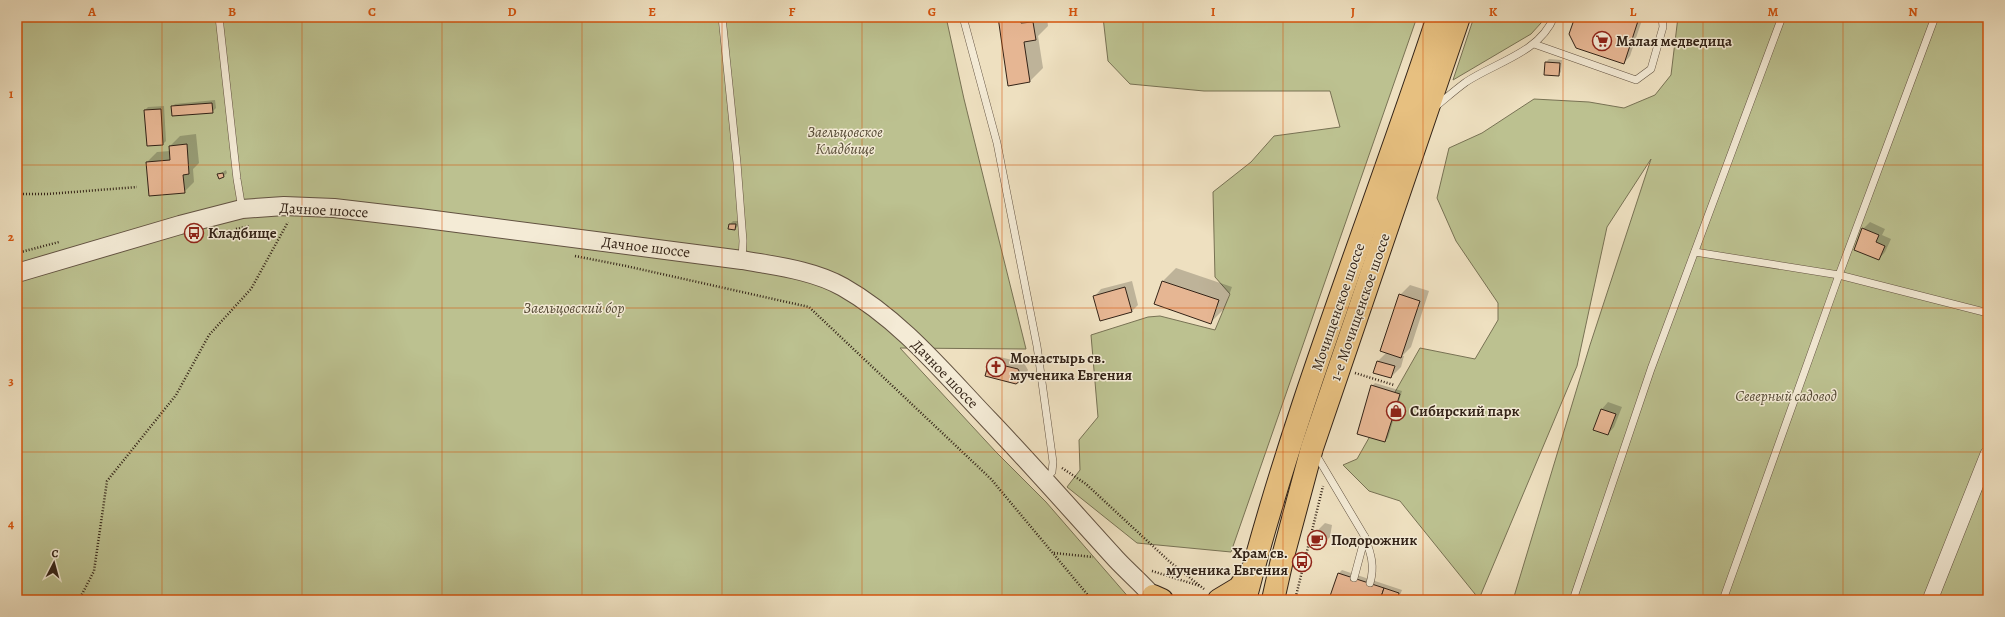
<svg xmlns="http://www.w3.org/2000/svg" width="2005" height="617" viewBox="0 0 2005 617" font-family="Alegreya,serif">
<rect width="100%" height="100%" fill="#eee0c0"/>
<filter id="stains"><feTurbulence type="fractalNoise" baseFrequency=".005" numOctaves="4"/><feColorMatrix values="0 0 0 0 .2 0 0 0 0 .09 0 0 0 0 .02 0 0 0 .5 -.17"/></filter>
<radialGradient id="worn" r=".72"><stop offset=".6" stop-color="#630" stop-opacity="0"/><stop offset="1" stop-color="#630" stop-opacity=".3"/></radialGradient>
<g fill="#bcc190" stroke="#787254">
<path d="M17,17H946L964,99L1026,349L900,348L996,452L1046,502L1131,600H17Z"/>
<path d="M1103,17H1417L1231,552L1137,543L1067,487L1080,470L1079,440L1098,417L1091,335L1148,317L1160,316L1215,330L1230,294L1215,277L1213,192L1251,162L1274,136L1340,127L1330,91H1204L1130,84L1108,61Z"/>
<path d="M1474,17H1544L1541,23L1531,34L1453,80Z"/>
<path d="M1678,17H1988V600H1513L1590,345L1651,159L1607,227L1577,366L1479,599L1400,501L1369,491L1343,465L1357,459L1420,348L1475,359L1498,320V303L1456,241L1437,198L1449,148L1482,133L1534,99L1589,102L1624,108L1655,95L1671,75Z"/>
</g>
<g fill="#0003">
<path d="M999,17H1047L1048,26L1038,36L1043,68L1030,81Z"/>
<path d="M1576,17H1643L1630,56L1624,63Z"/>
<path d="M1549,59L1562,60L1561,72L1558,75L1546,62Z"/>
<path d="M215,100L216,108L212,112L172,107L175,104Z"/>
<path d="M164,106L166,141L163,144L148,145L145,110L148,107Z"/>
<path d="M196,134L199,163L193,169L194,182L184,192L147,162L157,152L170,151V146L180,136Z"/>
<path d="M226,170L227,173L223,177L218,175Z"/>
<path d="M733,221H738V226L735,229L730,228V224Z"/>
<path d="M1870,222L1885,229L1882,235L1891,239L1885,252L1879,259L1863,229Z"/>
<path d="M1176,268L1232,287L1224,309L1211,322L1155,303L1163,281Z"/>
<path d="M1132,281L1138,305L1132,311L1095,296L1101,289Z"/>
<path d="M1410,285L1429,291L1411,347L1402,356H1404L1401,367L1391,377L1374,372L1378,361L1386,353L1400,295Z"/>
<path d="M996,356L1024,363L1028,370L1026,374L1019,381L989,363Z"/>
<path d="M1375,383L1402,391L1388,438L1385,441L1372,386Z"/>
<path d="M1608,402L1622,407L1614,427L1608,434L1594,429L1602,409Z"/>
<path d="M1325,523L1332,525L1330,537L1320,547L1315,533Z"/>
<path d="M1342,570L1402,590L1398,600H1336L1331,598L1339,573Z"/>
</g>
<g fill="#e6b693" stroke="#332317">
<path d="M998,17H1020L1021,23L1033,22L1036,40L1024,42L1030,82L1008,86Z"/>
<path d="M1575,17H1627L1638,21L1624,64L1576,48L1569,34Z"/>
<path d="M1545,62L1560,63L1559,76L1544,75Z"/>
<path d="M212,103L213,113L172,116L171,106Z"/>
<path d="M161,109L163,145L147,146L144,110Z"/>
<path d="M187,144L189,174L183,175L185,193L149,196L146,162L170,160L169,146Z"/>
<path d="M223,173L224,177L219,179L217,174Z"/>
<path d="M729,224H736L735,230L728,229Z"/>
<path d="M1862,228L1879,235L1876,242L1885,246L1879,260L1854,250Z"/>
<path d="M1162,281L1219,300L1211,324L1154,304Z"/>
<path d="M1125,287L1132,312L1100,321L1093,296Z"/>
<path d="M1399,294L1420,301L1401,358L1380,351Z"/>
<path d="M1377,361L1395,366L1391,378L1373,373Z"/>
<path d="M989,362L1018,369L1022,377L1020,381L1016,384L985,376Z"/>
<path d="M1371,385L1400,394L1385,442L1357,434Z"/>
<path d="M1601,409L1616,414L1608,435L1593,430Z"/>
<path d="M1314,533L1323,535L1320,548L1311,546Z"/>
<path d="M1338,573L1384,588L1380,600L1329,599Z"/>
<path d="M1384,588L1399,593L1397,600H1380Z"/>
</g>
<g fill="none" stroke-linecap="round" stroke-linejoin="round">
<defs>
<g id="service">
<path d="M219,17L237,179L242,209"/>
<path d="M722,17L737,163L743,241L742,260"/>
<path d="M963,17L997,143L1037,346L1053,462L1052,472L1045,479"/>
<path d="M1534,44L1636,80L1651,69L1663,27L1662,17"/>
<path d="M1435,107C1445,99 1455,90 1466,82C1496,62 1539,53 1554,17"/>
<path d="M1695,252L1839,275L1988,313"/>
<path d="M1315,453L1365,537L1354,578"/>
<path d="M1365,537C1371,554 1375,566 1370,583"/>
<path d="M1573,600L1651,369L1782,17"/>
<path d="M1723,600L1839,275L1935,17"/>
</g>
<path id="minor" d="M1930,600L1988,454"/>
<path id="tertiary" d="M17,273L180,225L242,209L284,206L334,208L419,218L742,260C775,266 813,270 843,287C901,320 944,373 990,421C1033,466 1074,513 1116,559C1129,573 1144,585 1156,600"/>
<g id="primary">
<path d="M1153,596L1162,600"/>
<path d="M1219,600L1239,588L1251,571"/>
<path d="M1245,600C1296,402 1374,211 1438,17"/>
<path d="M1273,600L1282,560L1312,448L1459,17"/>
</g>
</defs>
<use href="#service" stroke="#625241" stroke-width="8"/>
<use href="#minor" stroke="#625241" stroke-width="16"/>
<use href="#tertiary" stroke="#625241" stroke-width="20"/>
<use href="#primary" stroke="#332317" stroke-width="24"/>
<g stroke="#332317" stroke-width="2.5" stroke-dasharray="1 2" stroke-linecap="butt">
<path d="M17,194H48L137,187"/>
<path d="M236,229L250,226"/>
<path d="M17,253L59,242"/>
<path d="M575,256L626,266L809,307L991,479L1092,600"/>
<path d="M1355,373L1394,385"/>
<path d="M1062,468L1086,484L1170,562L1204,589"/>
<path d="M1054,553L1093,557"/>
<path d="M1152,571L1200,586"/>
<path d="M79,600L94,571L107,481L176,395L209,335L251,289L288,222"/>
<path d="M1295,600L1323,486"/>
</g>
<use href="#service" stroke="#f4ebd6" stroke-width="7"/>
<use href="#minor" stroke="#f4ebd6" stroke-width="15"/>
<use href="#tertiary" stroke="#f4ebd6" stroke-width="18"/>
<use href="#primary" stroke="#e7c080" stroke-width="22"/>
</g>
<path fill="none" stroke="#d6540d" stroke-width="1" stroke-opacity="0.55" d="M162,17V600M302,17V600M442,17V600M582,17V600M722,17V600M862,17V600M1002,17V600M1143,17V600M1283,17V600M1423,17V600M1563,17V600M1703,17V600M1843,17V600M17,165H1988M17,308H1988M17,452H1988"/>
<defs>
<symbol id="supermarket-ring" viewBox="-11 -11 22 22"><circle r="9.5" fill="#f4ebd6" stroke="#8f2418" stroke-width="1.5"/><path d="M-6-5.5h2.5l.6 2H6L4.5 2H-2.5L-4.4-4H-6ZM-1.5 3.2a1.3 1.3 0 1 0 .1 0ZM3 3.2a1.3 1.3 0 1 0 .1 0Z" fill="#8f2418"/></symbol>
<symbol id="bus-ring" viewBox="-11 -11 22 22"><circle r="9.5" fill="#f4ebd6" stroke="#8f2418" stroke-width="1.5"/><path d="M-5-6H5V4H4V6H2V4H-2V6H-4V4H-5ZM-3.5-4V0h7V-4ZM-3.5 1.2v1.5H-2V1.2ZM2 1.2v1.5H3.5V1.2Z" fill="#8f2418"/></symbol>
<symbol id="church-ring" viewBox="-11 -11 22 22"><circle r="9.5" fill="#f4ebd6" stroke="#8f2418" stroke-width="1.5"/><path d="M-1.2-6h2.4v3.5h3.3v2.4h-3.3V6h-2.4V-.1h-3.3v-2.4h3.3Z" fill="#8f2418"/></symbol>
<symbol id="shop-ring" viewBox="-11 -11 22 22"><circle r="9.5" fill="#f4ebd6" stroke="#8f2418" stroke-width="1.5"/><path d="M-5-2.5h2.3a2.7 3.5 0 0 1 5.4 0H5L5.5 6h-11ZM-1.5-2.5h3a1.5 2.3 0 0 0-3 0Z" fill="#8f2418"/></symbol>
<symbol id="cafe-ring" viewBox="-11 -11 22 22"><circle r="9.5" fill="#f4ebd6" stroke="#8f2418" stroke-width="1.5"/><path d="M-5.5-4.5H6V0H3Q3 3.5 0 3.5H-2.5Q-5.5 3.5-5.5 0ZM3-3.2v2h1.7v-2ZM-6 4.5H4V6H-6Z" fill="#8f2418"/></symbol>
</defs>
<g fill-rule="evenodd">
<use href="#supermarket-ring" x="1591" y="30" width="22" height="22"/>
<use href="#bus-ring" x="183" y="222" width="22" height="22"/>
<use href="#church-ring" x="985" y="356" width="22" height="22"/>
<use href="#shop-ring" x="1385" y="400" width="22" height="22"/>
<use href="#cafe-ring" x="1306" y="529" width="22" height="22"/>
<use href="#bus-ring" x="1291" y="551" width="22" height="22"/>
</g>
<g text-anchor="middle" stroke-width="3" stroke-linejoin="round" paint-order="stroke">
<g font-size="15" font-weight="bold" fill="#332317" stroke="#f4ebd6" text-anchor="start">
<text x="1616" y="46">Малая медведица</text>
<text x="208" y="238">Кладбище</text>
<text x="1010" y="363">Монастырь св.<tspan x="1010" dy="17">мученика Евгения</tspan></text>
<text x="1410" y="416">Сибирский парк</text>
<text x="1331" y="545">Подорожник</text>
<text x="1288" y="558" text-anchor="end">Храм св.<tspan x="1288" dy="17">мученика Евгения</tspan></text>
</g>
<g font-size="15" font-style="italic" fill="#554a35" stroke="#f4ebd6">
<text x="845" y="137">Заельцовское<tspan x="845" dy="17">Кладбище</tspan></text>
<text x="574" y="313">Заельцовский бор</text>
<text x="1786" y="401">Северный садовод</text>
</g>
<g font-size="15" fill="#332317" stroke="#f4ebd6">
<text transform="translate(324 210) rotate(3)" y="5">Дачное шоссе</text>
<text transform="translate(646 247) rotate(7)" y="5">Дачное шоссе</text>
<text transform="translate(1338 307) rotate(-71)" y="5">Мочищенское шоссе</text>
<text transform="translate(1360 307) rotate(-71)" y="5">1-е Мочищенское шоссе</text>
<text transform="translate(945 374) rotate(46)" y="5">Дачное шоссе</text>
</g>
</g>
<rect width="2005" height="617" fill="none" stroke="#eee0c0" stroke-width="44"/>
<g transform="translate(54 563) rotate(6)" stroke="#f4ebd6" stroke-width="3" paint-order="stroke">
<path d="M0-3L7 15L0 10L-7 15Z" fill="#332317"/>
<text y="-6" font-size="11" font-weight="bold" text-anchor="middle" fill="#332317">С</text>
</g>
<rect x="22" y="22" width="1961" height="573" fill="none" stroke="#d6540d" stroke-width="1.5"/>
<g font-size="13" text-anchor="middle" font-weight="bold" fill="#d6540d">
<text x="92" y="16">A</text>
<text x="232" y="16">B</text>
<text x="372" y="16">C</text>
<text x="512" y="16">D</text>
<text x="652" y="16">E</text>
<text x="792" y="16">F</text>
<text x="932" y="16">G</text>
<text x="1073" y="16">H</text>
<text x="1213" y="16">I</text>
<text x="1353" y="16">J</text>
<text x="1493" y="16">K</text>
<text x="1633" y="16">L</text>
<text x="1773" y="16">M</text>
<text x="1913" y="16">N</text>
<text x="11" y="98">1</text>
<text x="11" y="241">2</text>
<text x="11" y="385">3</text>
<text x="11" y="528">4</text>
</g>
<rect width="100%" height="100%" filter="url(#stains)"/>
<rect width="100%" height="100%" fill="url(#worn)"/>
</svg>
